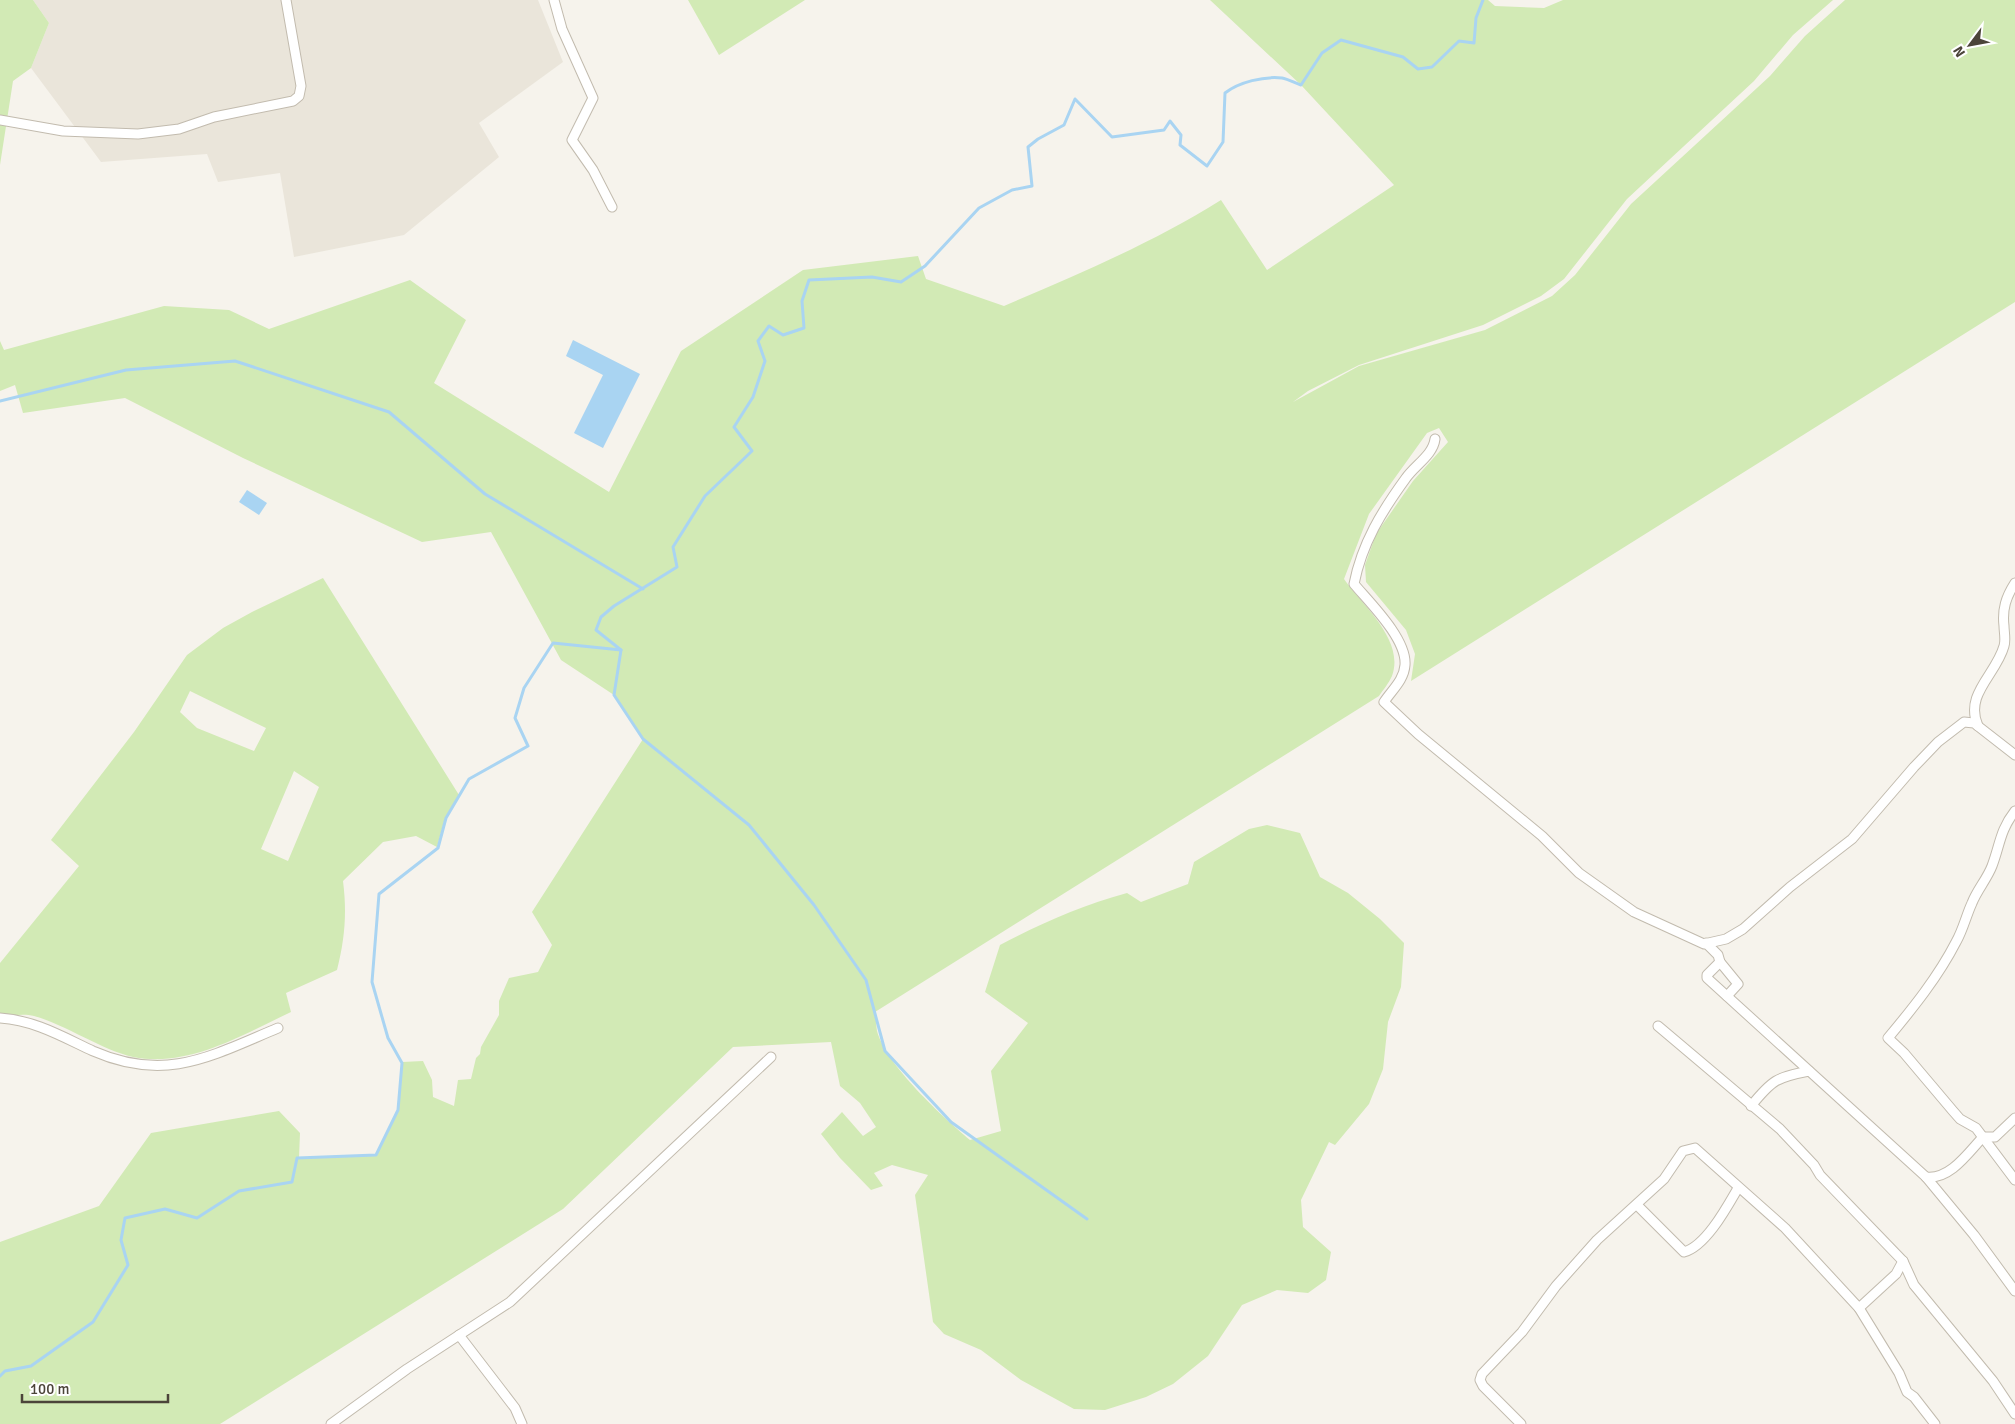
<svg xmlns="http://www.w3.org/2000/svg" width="2015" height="1424" viewBox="0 0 2015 1424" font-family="Signika,sans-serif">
<rect width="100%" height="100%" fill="#f6f3ec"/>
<path fill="#eae5da" d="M33,0H538L563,62L479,123L499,157L404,235L294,257L280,173L218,182L207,154L101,162L31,68L49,23Z"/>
<g fill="#d2eab5" fill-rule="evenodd">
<path d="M0,0H33L49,23L31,68L13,81L0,165Z"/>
<path d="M688,0H805L719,55Z"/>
<path d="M1210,0H1488L1495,6L1544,8L1563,0H1833L1793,35L1754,81L1627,199L1564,279L1541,296L1483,325L1359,365L1308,391L1293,402L1359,366L1485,330L1552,296L1575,275L1631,204L1770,76L1805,36L1845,0H2015V302L1411,681L1415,654L1406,630L1366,582L1365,565L1376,534L1413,481L1448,442L1439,428L1427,433L1369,514L1344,579C1363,606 1405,640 1392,676C1389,683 1383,690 1379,696L875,1012C876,1018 876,1025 877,1031C886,1065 943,1117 970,1140L1001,1131L991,1071L1028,1023L985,992L1000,945C1042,923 1082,905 1127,893L1141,902L1188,884L1194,862L1249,829L1267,825L1300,833L1320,877L1348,893L1380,919L1404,943L1401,987L1388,1022L1383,1069L1369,1104L1335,1145L1329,1142L1301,1200L1303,1227L1331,1252L1326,1280L1308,1293L1277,1290L1242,1305L1208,1356L1173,1384L1146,1397L1105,1410L1074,1409L1021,1380L981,1350L944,1334L933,1322L915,1195L928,1175L892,1165L874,1173L883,1186L871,1190L840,1158L821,1134L842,1112L863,1136L876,1127L860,1103L840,1086L831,1042L733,1047L563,1209L220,1424H0V1242L99,1206L151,1133L279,1111L300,1133L299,1158L376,1155L398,1110L402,1062L423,1061L432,1080L433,1097L454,1106L458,1080L471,1079L476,1058L480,1054L481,1047L499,1015V1001L509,978L538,972L552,945L532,912L643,739L614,695L561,660L491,532L422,542L243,458L125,398L23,413L15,385L0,391V341L4,350L164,306L229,310L269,329L410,280L466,320L434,383L609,492L681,351L803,270L918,256L926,279L1004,306C1078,274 1153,243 1221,200L1267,270L1394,185L1301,85Z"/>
<path d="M323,578L459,795L445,818L437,847L416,836L383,842L343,881C347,912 345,939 337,970L286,993L291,1012C242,1035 189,1068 133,1057C102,1050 66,1025 34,1016C24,1013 10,1016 0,1016V963L79,866L51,840L134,732L187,655L223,628L252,612ZM190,691L266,728L254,751L197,728L180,712ZM294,771L319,787L288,861L261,849Z"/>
</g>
<g fill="#a9d4f2">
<path d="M573,340L640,374L603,448L574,433L603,375L566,356Z"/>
<path d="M247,490L267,503L259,515L239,502Z"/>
</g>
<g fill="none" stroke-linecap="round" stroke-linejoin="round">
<g stroke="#a9d4f2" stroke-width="3">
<path d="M0,401L126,370L235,361L389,412L485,494L643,589"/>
<path d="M621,650L614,695L643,739L749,825L814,905L866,980L885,1051L951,1122L1087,1219"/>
<path d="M0,1376L5,1371L31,1366L93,1322L128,1265L121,1240L125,1218L165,1209L197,1218L239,1191L292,1182L297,1158L376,1155L398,1110L402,1063L388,1038L372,982L379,894L438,848L446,818L469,779L528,746L515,718L524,688L553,643L621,650L596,630L601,617L614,606L677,567L673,547L705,496L752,451L734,427L753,397L765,361L758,341L769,326L783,335L804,328L802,301L809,280L872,277L901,282L925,266L979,208L1012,190L1032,186L1028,147L1038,139L1064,125L1075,99L1112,137L1164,130L1170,121L1181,135L1180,145L1207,166L1223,142L1225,93C1239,82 1264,76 1282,78C1288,79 1295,83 1301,85L1322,53L1341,40L1403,57L1418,69L1432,67L1459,41L1474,43L1476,18L1483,0"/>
</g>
<defs>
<g id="minor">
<path d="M554,0L562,29L593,98L572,140L593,170L612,207"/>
<path d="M0,120L63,131L138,134L179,129L214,117L293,101L299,96L301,86L286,0"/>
<path d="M1435,439C1433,455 1415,465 1406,478C1382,511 1362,543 1354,584C1370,603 1407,639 1405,665C1404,680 1392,690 1384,702L1418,734L1542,836L1579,873L1634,912L1704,944L1726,939L1743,929L1790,887L1852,839L1914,767L1938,742L1964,722L1974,723L2015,755"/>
<path d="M1978,726C1964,694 1996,675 2004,646C2006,640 2004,632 2004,626C2002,609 2006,597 2015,583"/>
<path d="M2015,811C2000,830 2000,845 1992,866C1987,879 1977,890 1972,903C1966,916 1963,930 1956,942C1938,977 1913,1008 1888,1038L1904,1053L1953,1111L1960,1119L1976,1128L2015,1180"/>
<path d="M1706,943L1718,955L1720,962L1707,975V978L1926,1177L1974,1235L2015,1291"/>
<path d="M1720,962L1738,984L1727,996"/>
<path d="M0,1018C34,1020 63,1037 93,1051C166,1083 211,1056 278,1028"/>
<path d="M1658,1026L1780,1129L1814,1165L1820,1175L1903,1261L1914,1285L1993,1381L2015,1414"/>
<path d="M1751,1106C1772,1080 1777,1077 1809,1071"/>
<path d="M1926,1177C1950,1180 1968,1153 1983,1137H1995L2015,1118"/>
<path d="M1637,1205L1684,1252C1706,1246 1727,1207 1738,1188"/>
<path d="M1859,1308L1896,1274L1903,1261"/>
<path d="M459,1335L515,1408L522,1424"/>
<path d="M331,1424L407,1369L510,1302L771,1057"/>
<path d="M1521,1424L1483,1386L1480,1380L1482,1374L1522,1332L1556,1286L1597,1240L1664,1179L1683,1151L1695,1148L1785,1228L1859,1308L1899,1373L1907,1392L1914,1397L1935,1424"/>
</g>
</defs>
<use href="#minor" stroke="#c2bbae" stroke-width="11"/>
<use href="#minor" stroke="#fff" stroke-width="9"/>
</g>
<g transform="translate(1970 45) rotate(238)" stroke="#ffffff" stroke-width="4" paint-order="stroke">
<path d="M0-4L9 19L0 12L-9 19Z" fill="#4b4439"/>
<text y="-8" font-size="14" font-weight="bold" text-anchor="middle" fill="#4b4439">N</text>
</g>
<path d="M22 1394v8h146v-8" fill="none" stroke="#4b4439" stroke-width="2.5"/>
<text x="30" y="1394" font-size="15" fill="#4b4439" stroke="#ffffff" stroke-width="4" paint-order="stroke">100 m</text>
</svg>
